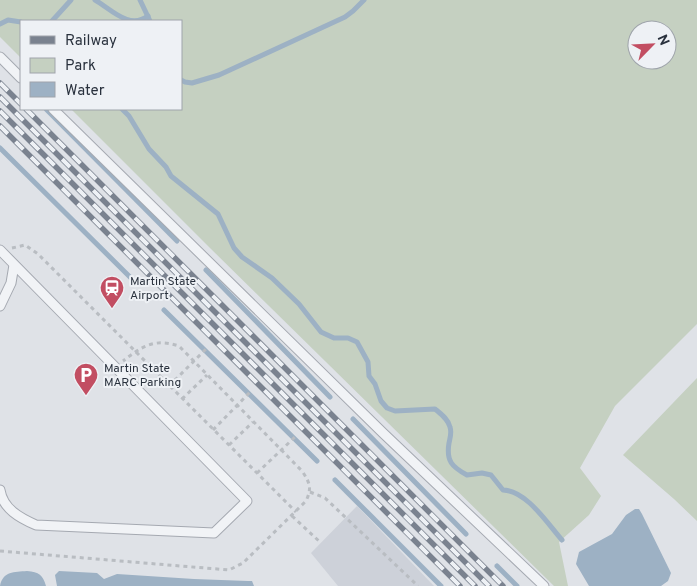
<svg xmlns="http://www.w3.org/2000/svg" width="697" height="586" viewBox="0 0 697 586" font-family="Overpass,sans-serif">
<rect width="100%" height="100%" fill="#dfe2e7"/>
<path fill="#cdd1d9" d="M357,506L434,586H338L311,553Z"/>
<g fill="#c5d0c1" fill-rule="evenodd">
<path d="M0,0H697V324L615,406L580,468L601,496L589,515L559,542L568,586H554L210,248L71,109H181V21H21V58L0,37ZM637,30H667V60H637Z"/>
<path d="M697,378V521L674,499L623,455Z"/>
</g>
<g fill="#9db1c4">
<path d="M635,509H639L642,514L671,573L668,581L661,586H589L576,564L579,552L612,534L626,515Z"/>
<path d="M27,571C39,572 43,575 46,586H0C3,571 14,572 27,571Z"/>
<path d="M59,571L97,573L104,579L117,574L194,579L248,581H252L254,586H57L55,575Z"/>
</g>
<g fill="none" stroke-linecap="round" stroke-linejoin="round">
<g stroke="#9db1c4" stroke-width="5">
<path d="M95,0C111,9 129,30 148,16"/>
<path d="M140,0L150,21"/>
<path d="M52,21L71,0"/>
<path d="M0,24L8,20L21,22"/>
<path d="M181,80L185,82L192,83L219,75L345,17L353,11L364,0"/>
<path d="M46,109L177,241"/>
<path d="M122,109L129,116L149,149L166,167L171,176L218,214L234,248L242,257L272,278L299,304L321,332L334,338H348L357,342L368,362L369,376L375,384L381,401L387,408L395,411L435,409C441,414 448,419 450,427C452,433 450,438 449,443C446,461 452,467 467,475L482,473L491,475L503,490C527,491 547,523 562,540"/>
<path d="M0,148L136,283"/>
<path d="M206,270L330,397"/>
<path d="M164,310L317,461"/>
<path d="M353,419L466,534"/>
<path d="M335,480L441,586"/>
<path d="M497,566L517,586"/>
</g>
<defs>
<g id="lane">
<path d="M0,57L21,78"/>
<path d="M53,109L383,433L544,586"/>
<path d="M0,250L247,501L214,533L36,525C20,518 3,509 0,490"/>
<path d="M0,306L11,283L14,265"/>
</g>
</defs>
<use href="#lane" stroke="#a5a9b1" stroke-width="11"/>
<g stroke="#b9bdc2" stroke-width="3" stroke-dasharray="4 4" stroke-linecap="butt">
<path d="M12,248L25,245L38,254L296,512"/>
<path d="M169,386L207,348"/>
<path d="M182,399L207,375"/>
<path d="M213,430L251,391"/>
<path d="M229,445L253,422"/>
<path d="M257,473L296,436"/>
<path d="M310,492L325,498L418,586"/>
<path d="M292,516L320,542"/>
<path d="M0,551L229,570L243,563L306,501C312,488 310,483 302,471L179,346C155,338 142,346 123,361"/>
</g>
<use href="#lane" stroke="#f1f3f6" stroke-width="9"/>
<defs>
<g id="rail">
<path d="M0,83L21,104"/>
<path d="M0,97L489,586"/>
<path d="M26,109L503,586"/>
<path d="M0,111L475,586"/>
<path d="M0,126L460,586"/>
</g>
</defs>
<use href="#rail" stroke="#7a828f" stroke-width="5.5"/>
<use href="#rail" stroke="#eef1f5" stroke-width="4" stroke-dasharray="11" stroke-linecap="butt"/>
</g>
<defs>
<symbol id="station-pin" viewBox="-11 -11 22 30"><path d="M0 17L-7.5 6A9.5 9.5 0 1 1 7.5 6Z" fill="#c24e62" stroke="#eef1f5"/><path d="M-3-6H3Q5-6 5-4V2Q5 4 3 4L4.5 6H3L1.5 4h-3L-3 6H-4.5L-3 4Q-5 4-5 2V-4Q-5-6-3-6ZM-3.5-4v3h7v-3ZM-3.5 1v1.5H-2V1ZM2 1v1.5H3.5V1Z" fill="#fff"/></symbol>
<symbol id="parking-pin" viewBox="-11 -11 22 30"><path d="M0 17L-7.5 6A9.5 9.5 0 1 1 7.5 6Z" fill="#c24e62" stroke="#eef1f5"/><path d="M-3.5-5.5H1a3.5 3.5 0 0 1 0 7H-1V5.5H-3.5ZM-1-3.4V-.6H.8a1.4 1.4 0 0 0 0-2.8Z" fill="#fff"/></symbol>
</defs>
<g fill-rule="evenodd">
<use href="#station-pin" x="98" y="274" width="28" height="38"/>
<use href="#parking-pin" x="72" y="361" width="28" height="38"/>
</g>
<g text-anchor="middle" stroke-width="4" stroke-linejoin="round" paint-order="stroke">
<g font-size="12" fill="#29313d" stroke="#eef1f5" text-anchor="start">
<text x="130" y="285">Martin State<tspan x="130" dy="14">Airport</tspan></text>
<text x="104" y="372">Martin State<tspan x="104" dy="14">MARC Parking</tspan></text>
</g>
</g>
<rect x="20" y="20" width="162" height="90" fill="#eef1f5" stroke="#9fa4ab"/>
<rect x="30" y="36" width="25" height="8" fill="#7a828f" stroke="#9fa4ab"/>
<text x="65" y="45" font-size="15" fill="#29313d">Railway</text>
<rect x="30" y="58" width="25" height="15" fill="#c5d0c1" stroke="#9fa4ab"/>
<text x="65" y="70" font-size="15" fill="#29313d">Park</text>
<rect x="30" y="82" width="25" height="15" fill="#9db1c4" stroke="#9fa4ab"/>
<text x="65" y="95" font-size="15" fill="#29313d">Water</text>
<g transform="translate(652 45) rotate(66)"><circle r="24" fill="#eef1f5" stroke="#9fa4ab"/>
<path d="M0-4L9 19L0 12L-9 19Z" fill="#c24e62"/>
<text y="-8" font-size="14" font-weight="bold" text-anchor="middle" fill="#29313d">N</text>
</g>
</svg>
